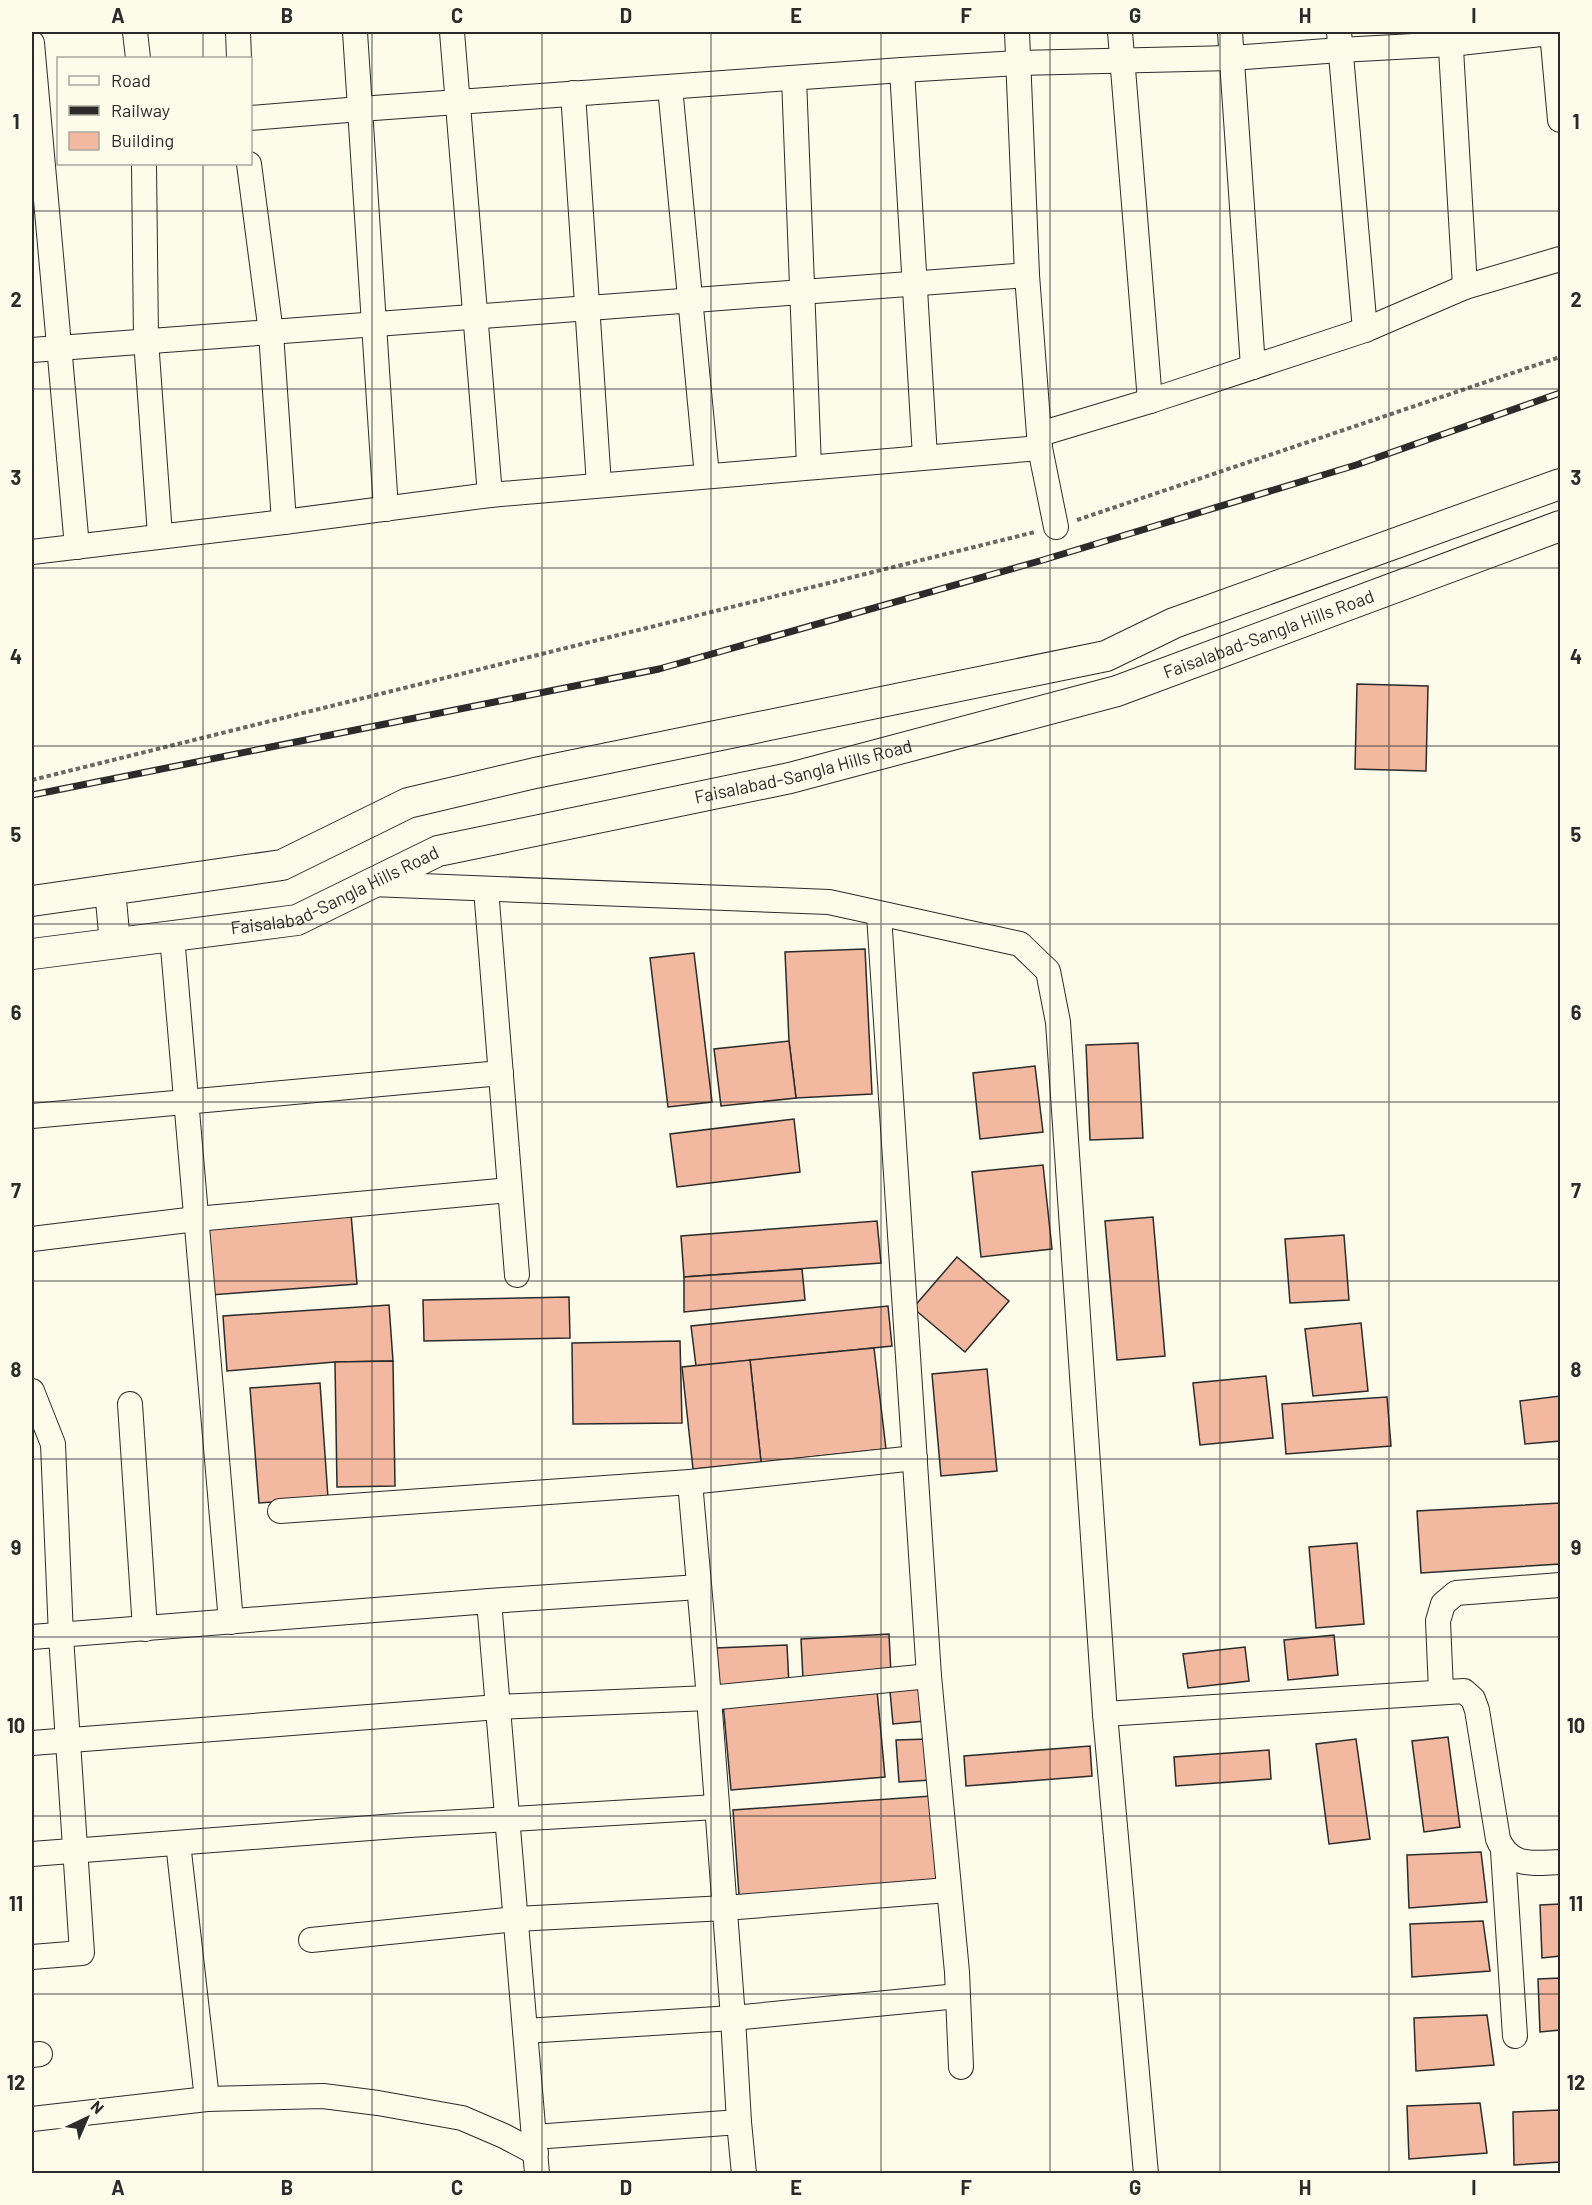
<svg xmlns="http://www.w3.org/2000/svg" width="1592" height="2205" viewBox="0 0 1592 2205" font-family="Barlow,sans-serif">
<rect width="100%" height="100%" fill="#fdfbea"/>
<g fill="#f2b8a0" stroke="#2b2b2b" stroke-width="1.5">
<path d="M1357,684L1428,686L1426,771L1355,769Z"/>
<path d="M865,949L872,1094L796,1098L789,1041L785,952Z"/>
<path d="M694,953L712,1102L668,1107L650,958Z"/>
<path d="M789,1041L796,1098L721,1106L714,1049Z"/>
<path d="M1138,1043L1143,1138L1090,1140L1086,1045Z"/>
<path d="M1035,1066L1043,1132L980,1139L973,1073Z"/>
<path d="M794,1119L800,1172L677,1187L670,1134Z"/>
<path d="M1043,1165L1052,1249L981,1257L972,1172Z"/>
<path d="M351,1214L357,1284L211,1295L205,1224Z"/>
<path d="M1153,1217L1165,1356L1117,1360L1105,1221Z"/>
<path d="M877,1221L881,1263L684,1277L681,1236Z"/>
<path d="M1344,1235L1349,1300L1290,1303L1285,1239Z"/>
<path d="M957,1257L1009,1301L965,1352L913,1308Z"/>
<path d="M802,1269L805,1300L684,1312V1277Z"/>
<path d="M569,1297L570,1338L424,1341L423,1300Z"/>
<path d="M389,1305L393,1361L335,1362L227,1371L223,1316Z"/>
<path d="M888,1306L892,1346L696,1366L691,1326Z"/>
<path d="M1361,1323L1368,1391L1313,1396L1305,1329Z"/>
<path d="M680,1341L682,1423L573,1424L572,1343Z"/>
<path d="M874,1348L886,1449L761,1462L750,1360Z"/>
<path d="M750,1360L761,1462L693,1469L682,1367Z"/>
<path d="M393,1361L395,1486L337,1487L335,1362Z"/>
<path d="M987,1369L997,1471L941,1476L932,1374Z"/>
<path d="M1266,1376L1273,1438L1200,1445L1193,1383Z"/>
<path d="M320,1383L328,1498L259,1503L250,1388Z"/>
<path d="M1560,1396V1441L1525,1444L1520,1401Z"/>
<path d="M1387,1397L1391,1446L1286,1454L1282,1404Z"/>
<path d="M1560,1503V1564L1421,1573L1417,1511Z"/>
<path d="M1357,1543L1364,1624L1316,1628L1309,1547Z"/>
<path d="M889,1634L891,1674L803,1679L801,1639Z"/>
<path d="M1334,1635L1338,1675L1288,1680L1284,1640Z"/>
<path d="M787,1645L789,1685L718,1688L716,1648Z"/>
<path d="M1245,1647L1249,1681L1188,1688L1183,1654Z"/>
<path d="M922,1688L925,1721L893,1724L890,1691Z"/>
<path d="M877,1690L885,1777L731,1790L723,1703Z"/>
<path d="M1448,1737L1460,1827L1424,1832L1412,1741Z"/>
<path d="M928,1739L931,1780L899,1782L896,1740Z"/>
<path d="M1356,1739L1370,1839L1329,1844L1316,1744Z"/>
<path d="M1090,1746L1092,1776L966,1786L964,1756Z"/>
<path d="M1269,1750L1271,1779L1176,1786L1174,1757Z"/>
<path d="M931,1796L937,1881L739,1895L733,1810Z"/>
<path d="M1481,1852L1487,1902L1409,1908L1407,1855Z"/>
<path d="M1560,1904V1956L1542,1958L1540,1905Z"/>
<path d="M1483,1921L1490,1971L1412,1977L1410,1924Z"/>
<path d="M1560,1978V2030L1540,2032L1538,1979Z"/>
<path d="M1487,2015L1494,2065L1416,2071L1414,2018Z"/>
<path d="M1480,2103L1487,2153L1409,2159L1407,2106Z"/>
<path d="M1560,2110V2162L1514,2165L1513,2112Z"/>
</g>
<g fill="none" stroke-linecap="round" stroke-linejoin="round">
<defs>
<g id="minor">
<path d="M135,32L138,58"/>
<path d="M238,32L239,58"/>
<path d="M355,32L386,509"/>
<path d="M452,32L490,495"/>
<path d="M1017,32L1027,275L1040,448L1056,527"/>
<path d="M1120,32L1150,401"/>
<path d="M1230,32L1253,367"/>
<path d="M1339,32L1365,330"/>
<path d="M1450,32L1465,287"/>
<path d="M1552,32L1560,120"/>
<path d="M32,43L77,547"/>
<path d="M902,70L925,457"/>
<path d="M794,78L809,467"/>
<path d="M670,87L707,476"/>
<path d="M573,93L599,485"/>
<path d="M250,118L360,109L902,70L1018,63L1232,58L1340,50L1451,44L1560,32"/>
<path d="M144,164L146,340L160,535"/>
<path d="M249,164L271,333L284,522"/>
<path d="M32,350L1027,275"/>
<path d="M1040,434L1150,401L1365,330L1465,287L1560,259"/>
<path d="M32,552L284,522L490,495L1040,448"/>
<path d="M371,884L829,902L1020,944L1048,971L1058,1022L1105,1714L1146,2174"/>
<path d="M486,889L517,1275"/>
<path d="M879,915L929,1676L957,1972L961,2067"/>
<path d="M172,936L231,1622"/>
<path d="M32,1116L501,1073"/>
<path d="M32,1239L196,1219L510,1190"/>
<path d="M32,1391L53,1444L61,1636L82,1953L32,1957"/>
<path d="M130,1404L145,1629"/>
<path d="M690,1482L915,1458"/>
<path d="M280,1511L690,1482L709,1698L733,2018L739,2122L744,2174"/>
<path d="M489,1601L699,1587"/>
<path d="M32,1637L489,1601L537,2174"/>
<path d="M1441,1691L1438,1621L1443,1604L1456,1593L1560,1585"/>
<path d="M1105,1714L1464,1691L1473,1699L1477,1710L1498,1839C1510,1868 1533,1863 1560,1862"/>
<path d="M32,1743L498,1707L709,1698L929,1676"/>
<path d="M178,1843L207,2099L323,2096L378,2103L462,2118L504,2136L536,2153"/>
<path d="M1503,1851L1515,2036"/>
<path d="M32,1854L409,1825L716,1807"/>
<path d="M311,1940L516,1919L725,1908L948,1890"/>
<path d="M525,2031L733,2018L958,1996"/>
<path d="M32,2055L40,2054"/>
<path d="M32,2119L207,2099"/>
<path d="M534,2137L739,2122"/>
</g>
<g id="major">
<path d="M110,890L115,943"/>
<path d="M32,901L282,865L408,803L535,773L1106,656L1174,623L1560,484"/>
<path id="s1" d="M32,954L297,920L438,851L790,778L1117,691L1560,526"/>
</g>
</defs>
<use href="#minor" stroke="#2b2b2b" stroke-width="26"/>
<use href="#major" stroke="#2b2b2b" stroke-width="32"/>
<g stroke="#6a6964" stroke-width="4" stroke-dasharray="4.5 3" stroke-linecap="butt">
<path d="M1077,520L1560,357"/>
<path d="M32,780L1035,532"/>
</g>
<use href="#minor" stroke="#fdfbea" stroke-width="24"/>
<use href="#major" stroke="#fdfbea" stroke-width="30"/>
<defs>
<path id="rail" d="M32,795L659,669L1043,560L1356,465L1560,393"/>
</defs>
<use href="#rail" stroke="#2b2b2b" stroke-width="7"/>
<use href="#rail" stroke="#fdfbea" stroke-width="4.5" stroke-dasharray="14" stroke-linecap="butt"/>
</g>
<path fill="none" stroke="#2b2b2b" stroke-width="1.5" stroke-opacity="0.55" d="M203,32V58M372,32V2174M542,32V2174M711,32V2174M881,32V2174M1050,32V2174M1220,32V2174M1389,32V2174M203,164V2174M32,211H1560M32,389H1560M32,568H1560M32,746H1560M32,924H1560M32,1102H1560M32,1281H1560M32,1459H1560M32,1637H1560M32,1816H1560M32,1994H1560"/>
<g text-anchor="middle" stroke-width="4.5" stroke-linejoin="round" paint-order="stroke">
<g font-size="18" fill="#2b2b2b" stroke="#fdfbea">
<text dy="6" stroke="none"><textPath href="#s1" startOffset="1284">Faisalabad-Sangla Hills Road</textPath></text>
<text dy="6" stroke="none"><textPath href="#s1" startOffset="798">Faisalabad-Sangla Hills Road</textPath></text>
<text dy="6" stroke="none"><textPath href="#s1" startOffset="312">Faisalabad-Sangla Hills Road</textPath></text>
</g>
</g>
<rect width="1592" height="2205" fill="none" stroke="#fdfbea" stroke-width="66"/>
<rect x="57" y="57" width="195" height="108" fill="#fdfbea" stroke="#a9a89e" stroke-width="1.5"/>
<rect x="69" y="76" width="30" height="9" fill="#fdfbea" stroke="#a9a89e" stroke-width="1.5"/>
<text x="111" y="87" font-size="18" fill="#2b2b2b">Road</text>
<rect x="69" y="106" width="30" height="9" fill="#2b2b2b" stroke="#a9a89e" stroke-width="1.5"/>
<text x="111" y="117" font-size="18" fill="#2b2b2b">Railway</text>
<rect x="69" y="132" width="30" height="18" fill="#f2b8a0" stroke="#a9a89e" stroke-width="1.5"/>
<text x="111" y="147" font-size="18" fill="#2b2b2b">Building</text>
<g transform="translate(87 2118) rotate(44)" stroke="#fdfbea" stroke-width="4.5" paint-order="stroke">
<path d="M0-4.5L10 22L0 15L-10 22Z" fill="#2b2b2b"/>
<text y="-9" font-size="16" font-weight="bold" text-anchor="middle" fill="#2b2b2b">N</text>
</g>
<rect x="33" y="33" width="1526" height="2139" fill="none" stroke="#2b2b2b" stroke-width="2"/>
<g font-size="20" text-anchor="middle" font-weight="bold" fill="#2b2b2b">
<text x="118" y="23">A</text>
<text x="287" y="23">B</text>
<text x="457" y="23">C</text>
<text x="626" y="23">D</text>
<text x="796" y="23">E</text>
<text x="966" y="23">F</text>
<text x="1135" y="23">G</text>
<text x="1305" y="23">H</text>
<text x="1474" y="23">I</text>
<text x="16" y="129">1</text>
<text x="1576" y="129">1</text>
<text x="16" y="307">2</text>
<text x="1576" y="307">2</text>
<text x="16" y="485">3</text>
<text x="1576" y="485">3</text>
<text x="16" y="664">4</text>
<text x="1576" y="664">4</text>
<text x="16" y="842">5</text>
<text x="1576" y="842">5</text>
<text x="16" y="1020">6</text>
<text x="1576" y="1020">6</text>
<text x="16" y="1198">7</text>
<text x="1576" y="1198">7</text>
<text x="16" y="1377">8</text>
<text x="1576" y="1377">8</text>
<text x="16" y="1555">9</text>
<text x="1576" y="1555">9</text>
<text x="16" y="1733">10</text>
<text x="1576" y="1733">10</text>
<text x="16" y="1911">11</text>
<text x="1576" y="1911">11</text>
<text x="16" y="2090">12</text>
<text x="1576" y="2090">12</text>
<text x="118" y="2195">A</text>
<text x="287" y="2195">B</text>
<text x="457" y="2195">C</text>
<text x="626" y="2195">D</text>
<text x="796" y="2195">E</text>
<text x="966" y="2195">F</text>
<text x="1135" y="2195">G</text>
<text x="1305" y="2195">H</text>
<text x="1474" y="2195">I</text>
</g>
</svg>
